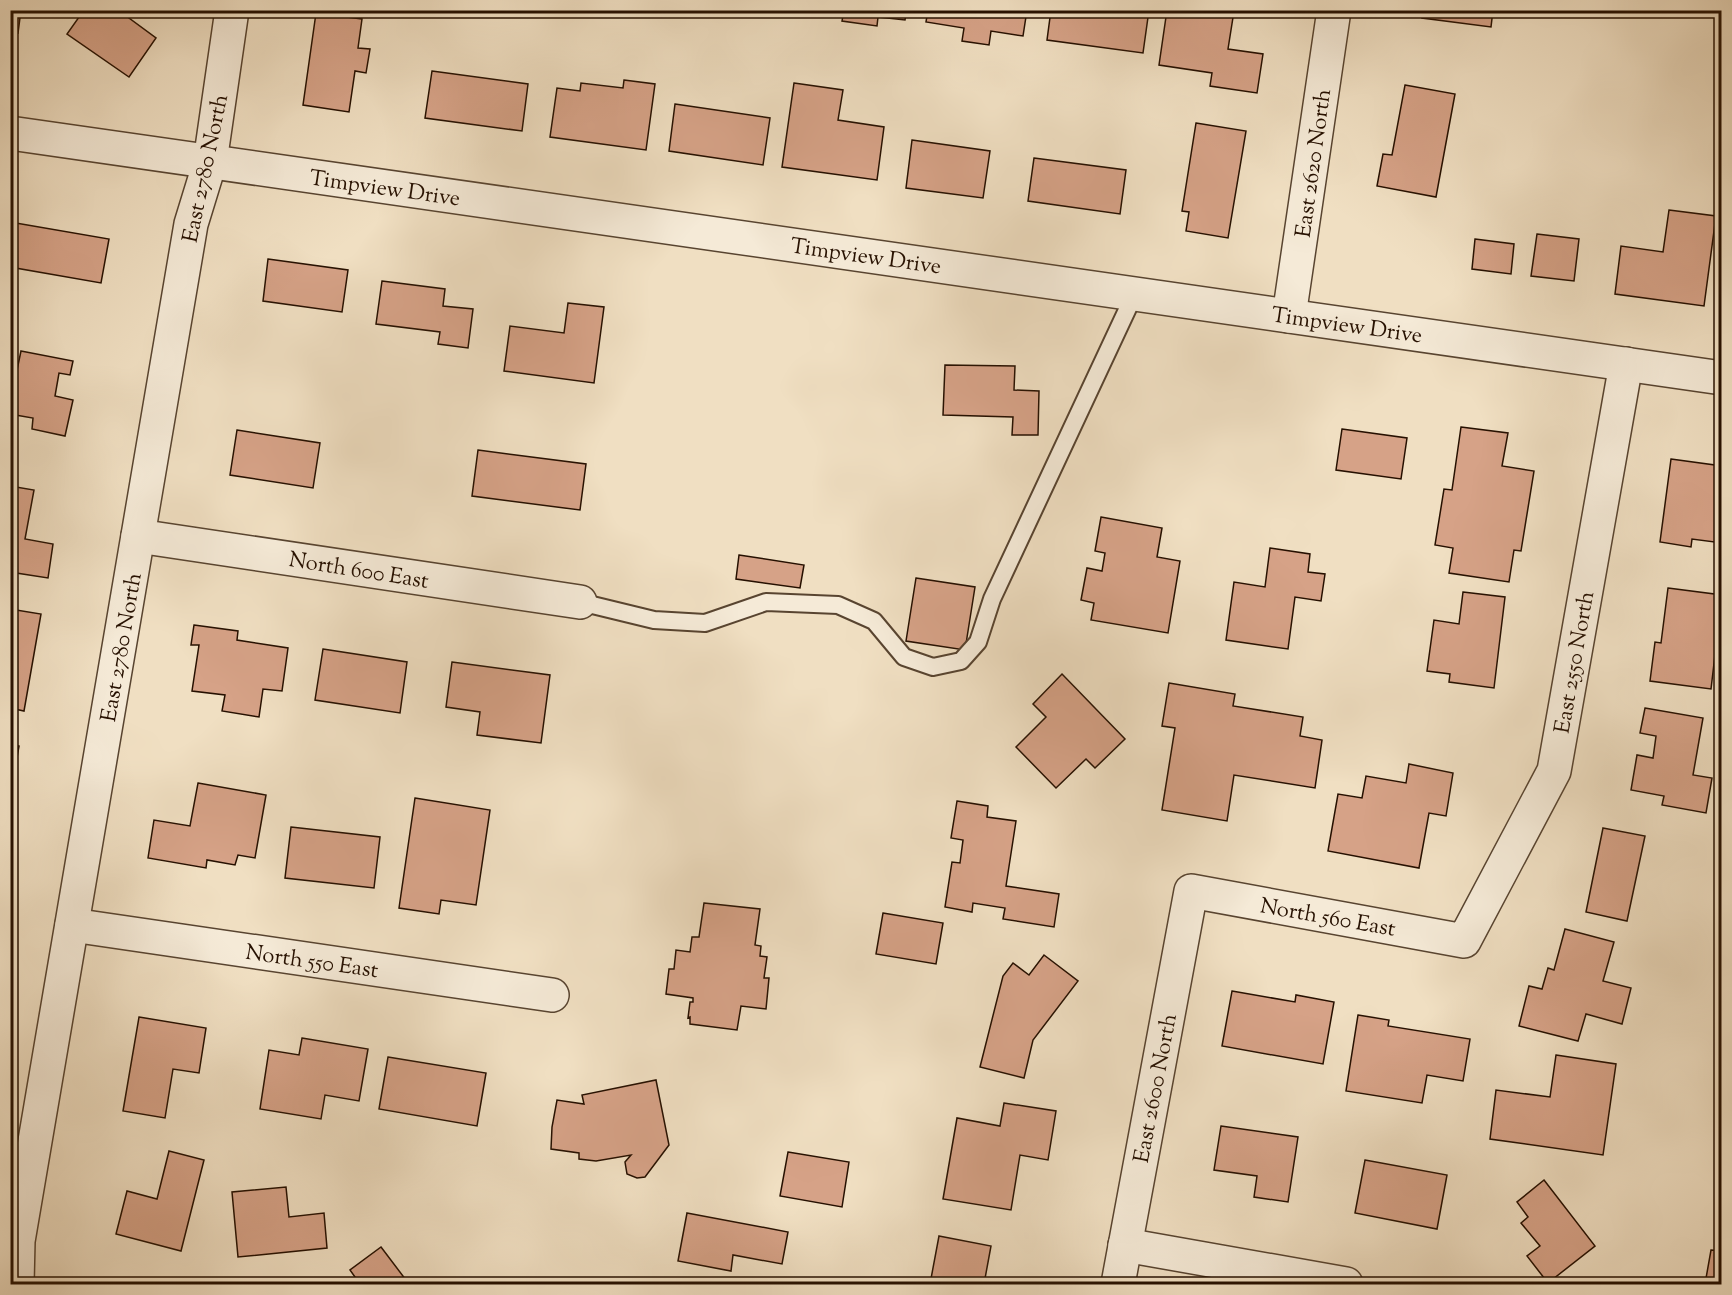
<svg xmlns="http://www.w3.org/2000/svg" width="1732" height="1295" viewBox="0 0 1732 1295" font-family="'Sorts Mill Goudy',serif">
<rect width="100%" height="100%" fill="#f0dfc2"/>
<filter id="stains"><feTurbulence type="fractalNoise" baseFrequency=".00333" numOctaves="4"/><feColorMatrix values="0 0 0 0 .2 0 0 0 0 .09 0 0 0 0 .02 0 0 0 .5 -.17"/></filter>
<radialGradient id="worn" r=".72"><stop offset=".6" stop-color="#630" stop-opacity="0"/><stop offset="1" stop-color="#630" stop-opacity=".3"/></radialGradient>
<g fill="#d6a287" stroke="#261000" stroke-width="1.5">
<path d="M10,10H21L18,33L10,31Z"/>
<path d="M84,10H118L156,38L129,77L67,34Z"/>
<path d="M735,10H777L776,17Z"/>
<path d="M844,10H907L905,20L878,17L877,26L842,21Z"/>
<path d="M928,10H1027L1023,36L991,31L989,45L962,41L964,28L926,22Z"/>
<path d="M1051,10H1149L1143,53L1047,40Z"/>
<path d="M1167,10L1234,11L1228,49L1263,54L1257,93L1210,86L1212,73L1159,65Z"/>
<path d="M1423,10H1493L1491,27L1422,18Z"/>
<path d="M316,13L362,19L358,48L370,49L366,73L355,71L349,112L303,105Z"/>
<path d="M432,71L528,84L522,131L425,118Z"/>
<path d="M624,80L655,84L646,150L550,137L557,88L580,91L581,83L623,88Z"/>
<path d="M794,83L843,90L838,120L884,127L877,180L782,167Z"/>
<path d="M1405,85L1455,94L1436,197L1377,186L1383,154L1392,155Z"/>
<path d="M675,104L770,118L763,165L669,151Z"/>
<path d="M1196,123L1246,131L1228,238L1186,231L1189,212L1182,211Z"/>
<path d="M912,140L990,151L983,198L906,188Z"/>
<path d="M1034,158L1126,170L1120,214L1028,201Z"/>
<path d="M1669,210L1716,216L1704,306L1615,294L1621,246L1663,252Z"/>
<path d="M10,222L109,239L101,283L10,267Z"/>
<path d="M1537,234L1579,239L1574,281L1531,276Z"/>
<path d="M1475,239L1514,244L1511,274L1472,269Z"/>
<path d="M268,259L348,270L342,312L263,301Z"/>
<path d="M382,281L445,289L443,306L473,309L468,348L438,344L440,332L376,324Z"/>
<path d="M568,303L604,307L594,383L504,371L510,326L564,333Z"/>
<path d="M21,351L73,361L70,375L59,373L55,396L73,400L65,436L32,429L33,418L10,414V389H13Z"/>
<path d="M945,365L1015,366L1014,390L1039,391L1038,435H1012L1013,417L943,415Z"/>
<path d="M1461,427L1508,433L1502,466L1534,471L1521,551L1514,550L1509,582L1449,573L1453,548L1435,545L1444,489L1452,490Z"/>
<path d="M1342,429L1407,438L1401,479L1336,470Z"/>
<path d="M237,430L320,443L313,488L230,475Z"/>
<path d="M478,450L586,464L580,510L472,496Z"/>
<path d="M1671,459L1722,466V543L1692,539L1691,547L1660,542Z"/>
<path d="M10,486L34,490L25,539L53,544L48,578L10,572Z"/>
<path d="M1101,517L1162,528L1157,557L1180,561L1168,633L1091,620L1094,603L1081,600L1087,568L1102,571L1105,553L1095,551Z"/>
<path d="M1270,548L1310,554L1308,572L1325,574L1321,601L1295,597L1288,649L1226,640L1234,582L1265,587Z"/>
<path d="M739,555L804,565L800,588L736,579Z"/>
<path d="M916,578L975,587L965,650L906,641Z"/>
<path d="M1668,588L1722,595L1711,689L1650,681L1655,642L1661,643Z"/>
<path d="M1463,592L1505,597L1494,688L1449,682L1450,674L1427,671L1434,620L1459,624Z"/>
<path d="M10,609L41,614L24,711L10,708Z"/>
<path d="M194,625L238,631L237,640L288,648L282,691L263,689L259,717L222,711L225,695L192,691L199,645H191Z"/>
<path d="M323,649L407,662L400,713L315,700Z"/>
<path d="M452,662L550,675L541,743L477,735L480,712L446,707Z"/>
<path d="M1062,674L1125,739L1095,768L1086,759L1056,788L1016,747L1046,717L1033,704Z"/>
<path d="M1169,683L1235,694L1233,706L1303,717L1300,736L1322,740L1315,788L1234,775L1227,821L1162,810L1175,728L1162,726Z"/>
<path d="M1645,708L1703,718L1693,775L1712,778L1706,813L1662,805L1664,796L1631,790L1637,755L1653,758L1656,736L1640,733Z"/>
<path d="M10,744L19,746L12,786H10Z"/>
<path d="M1409,764L1453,773L1446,816L1429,813L1419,868L1328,851L1338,794L1362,798L1366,776L1406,783Z"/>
<path d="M198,783L266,795L255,858L238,855L235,865L207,860L206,868L148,858L154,820L190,826Z"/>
<path d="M415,798L490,810L476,905L441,900L439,914L399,908Z"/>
<path d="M957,801L988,806L987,817L1016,821L1006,886L1059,894L1054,927L1003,919L1005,908L973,903L972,912L945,907L952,862L960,863L963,840L951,838Z"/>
<path d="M291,827L380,837L374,888L285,878Z"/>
<path d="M1603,828L1645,836L1627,921L1586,912Z"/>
<path d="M704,903L760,909L755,945L761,946L760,956L767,957L764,978H769L766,1009L741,1006L737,1030L690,1024V1017L688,1018L690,1002H693V998L666,994L669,969H674L676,950L690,952L692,937H699Z"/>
<path d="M883,913L943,923L936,964L876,954Z"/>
<path d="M1565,929L1614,942L1603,981L1631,988L1622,1024L1586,1014L1578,1041L1519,1026L1529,986L1542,989L1548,968L1554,970Z"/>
<path d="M1044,955L1078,981L1033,1040L1024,1078L980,1067L1003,976L1013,963L1029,975Z"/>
<path d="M1232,991L1295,1002L1296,995L1334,1002L1323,1064L1222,1046Z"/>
<path d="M1358,1015L1389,1020L1388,1026L1470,1039L1463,1081L1427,1075L1422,1103L1346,1091Z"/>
<path d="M139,1017L206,1028L199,1073L173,1069L165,1118L123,1111Z"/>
<path d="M302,1038L368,1049L359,1101L325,1095L321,1119L260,1109L269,1050L299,1055Z"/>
<path d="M1556,1055L1616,1064L1603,1155L1490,1139L1496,1090L1550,1097Z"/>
<path d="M388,1057L486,1073L477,1126L379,1109Z"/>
<path d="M656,1080L669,1145L645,1177L637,1178L627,1174L625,1162L631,1155L596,1161L579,1159V1153L551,1149L552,1127L557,1100L584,1104L582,1095Z"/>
<path d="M1004,1103L1056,1111L1048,1160L1020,1155L1011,1210L943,1199L957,1118L1000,1126Z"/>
<path d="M1221,1126L1298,1137L1288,1202L1254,1197L1257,1176L1214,1170Z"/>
<path d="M169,1151L204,1160L181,1251L116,1234L127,1191L157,1199Z"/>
<path d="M788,1152L849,1162L842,1207L780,1196Z"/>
<path d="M1365,1160L1447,1175L1437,1229L1355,1213Z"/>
<path d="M1544,1180L1595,1246L1548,1283L1527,1256L1540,1246L1521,1223L1528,1217L1517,1202Z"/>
<path d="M286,1187L289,1217L324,1213L327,1248L238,1257L232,1192Z"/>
<path d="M1722,1192V1237L1716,1236Z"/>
<path d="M687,1213L788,1232L782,1264L733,1255L731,1271L678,1261Z"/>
<path d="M939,1236L991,1246L984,1284H930Z"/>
<path d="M381,1247L409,1284H360L350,1270Z"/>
<path d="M1711,1250L1722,1251V1284H1705Z"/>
</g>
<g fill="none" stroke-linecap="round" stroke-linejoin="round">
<defs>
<path id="service" d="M580,602L654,620L705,623L766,602L838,605L874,621L904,657L933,667L961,661L978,642L992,599L1135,293"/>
<g id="minor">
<path d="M1289,316L1334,10"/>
<path d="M138,536L580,602"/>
<path d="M72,925L552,995"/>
<path d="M1125,1245L1346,1284"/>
<path d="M1118,1284L1191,891L1464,941L1554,771L1626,364"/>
</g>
<g id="tertiary">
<path d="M10,133L1722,378"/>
<path d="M17,1284L18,1241L191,224L210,162L232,10"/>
</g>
</defs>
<use href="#service" stroke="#584430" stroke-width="20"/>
<use href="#minor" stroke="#584430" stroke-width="36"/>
<use href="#tertiary" stroke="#584430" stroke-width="36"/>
<use href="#service" stroke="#f5ead7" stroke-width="16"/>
<use href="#minor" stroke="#f5ead7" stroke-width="33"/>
<use href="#tertiary" stroke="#f5ead7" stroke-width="33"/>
</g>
<g text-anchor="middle" stroke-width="5" stroke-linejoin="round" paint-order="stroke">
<g font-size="22" fill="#261000" stroke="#f5ead7">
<text transform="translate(1312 163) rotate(-82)" y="8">East 2620 North</text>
<text transform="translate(204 168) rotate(-78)" y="8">East 2780 North</text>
<text transform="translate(385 187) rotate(8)" y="8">Timpview Drive</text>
<text transform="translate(866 255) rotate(8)" y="8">Timpview Drive</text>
<text transform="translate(1347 324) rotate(8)" y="8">Timpview Drive</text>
<text transform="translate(359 569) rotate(9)" y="8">North 600 East</text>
<text transform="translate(120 647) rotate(-80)" y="8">East 2780 North</text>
<text transform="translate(1573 662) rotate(-80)" y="8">East 2550 North</text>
<text transform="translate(1328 916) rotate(10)" y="8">North 560 East</text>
<text transform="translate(312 960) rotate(8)" y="8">North 550 East</text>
<text transform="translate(1154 1088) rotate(-79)" y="8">East 2600 North</text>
</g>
</g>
<rect width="1732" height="1295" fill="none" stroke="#f0dfc2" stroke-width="36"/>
<rect x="12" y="12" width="1708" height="1271" fill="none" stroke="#261000" stroke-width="3"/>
<rect x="18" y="18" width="1696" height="1259" fill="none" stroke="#261000" stroke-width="1.5"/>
<rect width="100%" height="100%" filter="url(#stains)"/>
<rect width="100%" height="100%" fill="url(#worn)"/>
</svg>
